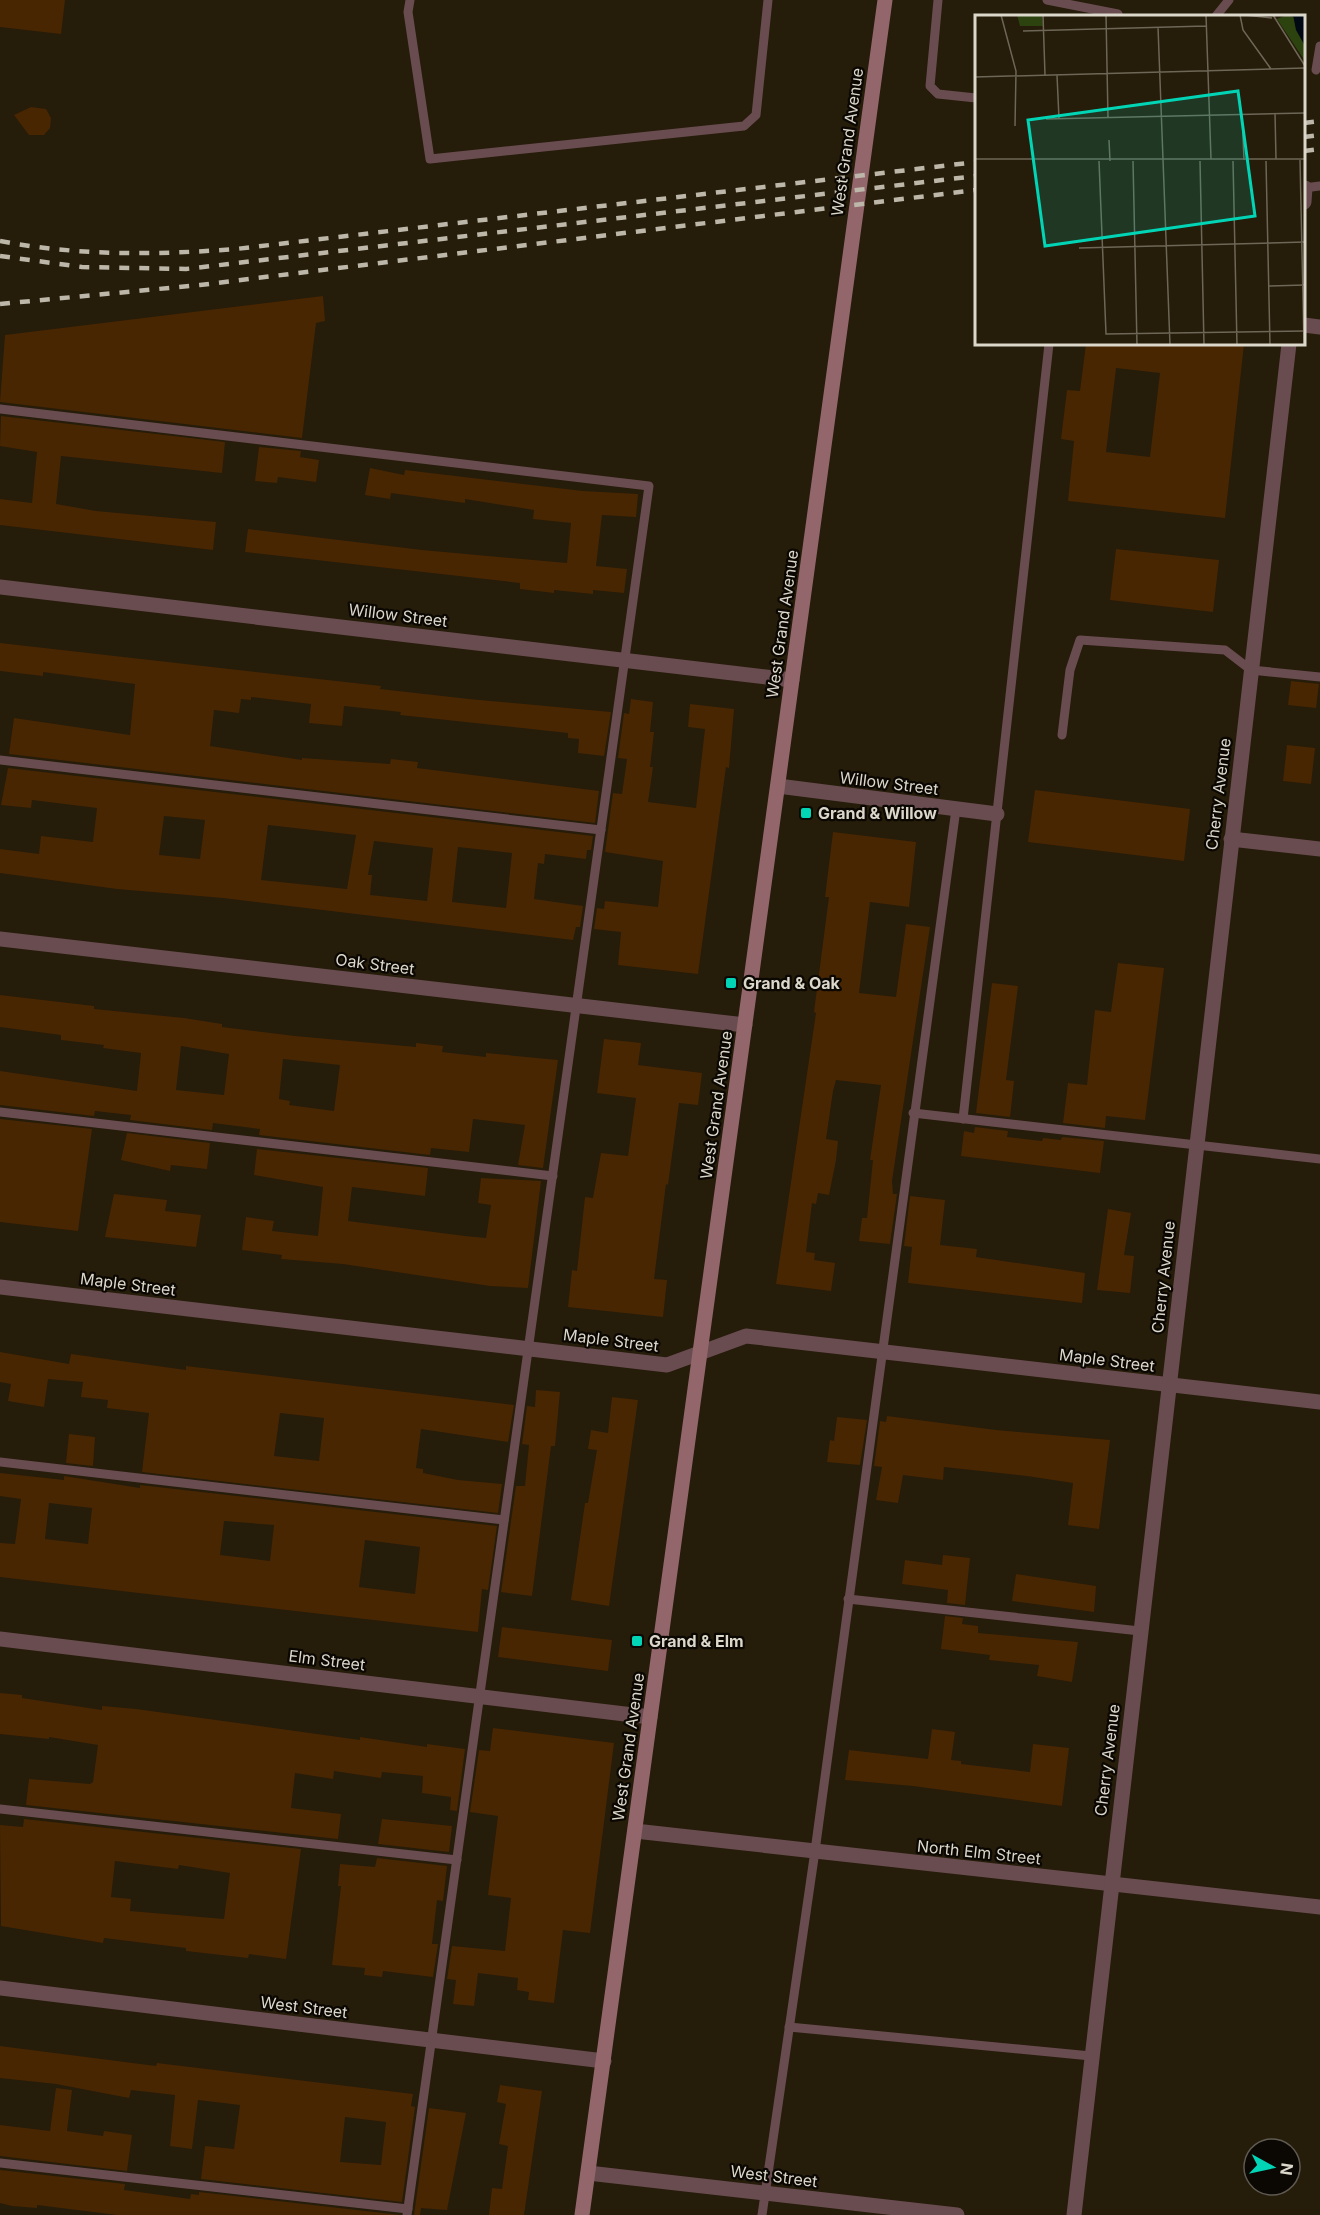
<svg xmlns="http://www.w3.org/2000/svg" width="1320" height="2215" viewBox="0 0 1320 2215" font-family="Inter,sans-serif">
<rect width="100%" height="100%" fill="#251c0a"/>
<g fill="#482602" fill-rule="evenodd">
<path d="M0,0H65L61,34L0,27Z"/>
<path d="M31,107L46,109L51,118L50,128L44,135H29L14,115Z"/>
<path d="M323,296L325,321L316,323L302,438L0,402L5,335Z"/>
<path d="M1086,344H1244L1225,518L1068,501L1074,441L1061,439L1067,390L1080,391ZM1116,368L1160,373L1150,457L1106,452Z"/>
<path d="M1,416L225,442L222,473L61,456L56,504L96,511L216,522L213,550L0,525V499L32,503L37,452L0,446Z"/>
<path d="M259,447L301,451L300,457L319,460L316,482L278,477L277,483L255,481Z"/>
<path d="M370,468L404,475L405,470L583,491L638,494L636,517L602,515L596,566L627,569L624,593L593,590V594L554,590V593L520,589V583L245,552L248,529L422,550L567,563L571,523L533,519L534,510L465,499V503L391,493L390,499L365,495Z"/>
<path d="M1116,549L1219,560L1213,612L1110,600Z"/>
<path d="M0,643L381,686L380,689L469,699L611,712L604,756L578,753L579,739L568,738V733L400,715L401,712L344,706L342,726L309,723L311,704L251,697V700L241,699L239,713L214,710L210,746L302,760V758L390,764L391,759L418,762L417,768L599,791L595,823L9,754L14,718L130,735L135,684L43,672V676L0,671Z"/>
<path d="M1291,681L1319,684L1316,708L1288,705Z"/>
<path d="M631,699L653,702L650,732H654L650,767H653L648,802L696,808L705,729L688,727L690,704L734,709L729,768L726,767L698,974L618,965L621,932L594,929L597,908L604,909L605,901L658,907L663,861L605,852L613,793L622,794L627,759L618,758L624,713L629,714Z"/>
<path d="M1287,745L1315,748L1311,784L1283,781Z"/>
<path d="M8,768L593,836L591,850H587L586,859L545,854L544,864L538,863L534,899L583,906L580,927H576L573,940L223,898L117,889L0,873V849L39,854L41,836L93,842L97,808L32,800L31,808L1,805ZM164,816L205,820L200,859L159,855ZM268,825L356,835L347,889L261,880ZM374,841L433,848L427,901L370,895L372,875H368ZM458,847L512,853L506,908L452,902Z"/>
<path d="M1035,790L1190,809L1184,861L1028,842Z"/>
<path d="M833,832L916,842L909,907L870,902L859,993L896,997L906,924L930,927L892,1181L893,1194H897L890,1244L859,1241L862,1218H867L873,1160H870L881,1085L836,1080L833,1091L826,1139L838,1141L836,1160L829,1195L818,1193L816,1204L812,1203L806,1252L815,1253L814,1260L835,1263L831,1291L776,1284L816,1013L814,1012L829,897H825Z"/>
<path d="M1118,963L1164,968L1145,1120L1106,1116L1105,1128L1063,1123L1068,1083L1087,1085L1095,1010L1111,1012Z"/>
<path d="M992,983L1018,986L1006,1080L1014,1081L1010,1117L976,1113Z"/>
<path d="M0,995L94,1006V1009L184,1018L222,1024V1027L295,1036L416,1047V1043L443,1046L442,1052L486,1057V1053L558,1060L543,1168L518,1165L525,1125L473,1119L469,1152L431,1148L430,1155L259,1135L260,1129L213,1123L212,1130L130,1120L131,1115L95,1111L94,1116L0,1105V1071L137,1091L141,1053L103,1048L104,1045L61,1040V1035L0,1027ZM181,1046L229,1054L224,1095L176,1090ZM283,1059L340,1065L334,1111L289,1105L290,1101L279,1099Z"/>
<path d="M604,1039L641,1043L638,1065L702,1073L698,1105L679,1103L668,1185L666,1184L654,1279L667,1280L663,1317L568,1307L572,1270L577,1271L585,1197L593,1198L601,1153L628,1156L636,1098L597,1093Z"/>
<path d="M0,1119L92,1129L78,1231L0,1222Z"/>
<path d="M975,1127L1008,1131L1007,1137L1042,1141L1043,1138L1061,1140L1062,1137L1104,1141L1100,1173L961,1156L964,1131L974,1133Z"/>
<path d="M127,1133L210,1143L207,1169L171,1165L170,1171L121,1160Z"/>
<path d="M257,1149L428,1168L425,1196L352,1187L348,1221L465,1236L486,1238L491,1205L478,1203L481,1178L541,1181L528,1288L490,1286L343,1264L281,1259L282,1255L242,1250L246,1217L274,1221L272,1231L318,1236L323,1187L254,1175Z"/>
<path d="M114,1194L167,1200L165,1211L201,1215L196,1247L105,1237Z"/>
<path d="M910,1196L945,1200L940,1245L977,1249L976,1257L1085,1273L1082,1303L908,1283L912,1247L904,1246Z"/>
<path d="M1108,1209L1131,1213L1124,1255L1134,1256L1130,1293L1097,1290Z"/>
<path d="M0,1352L69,1364L71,1354L186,1370V1366L514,1405L508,1442L421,1429L416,1468L423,1469V1473L458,1480L502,1484L498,1513L142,1472L149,1413L107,1408L108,1400L81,1397L83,1382L48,1379L44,1407L8,1401L11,1384L0,1382ZM280,1413L324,1418L319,1461L274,1456Z"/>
<path d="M536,1390L560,1392L555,1446H551L532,1596L501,1592L516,1486H525L529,1445L522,1444L527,1406L535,1407Z"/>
<path d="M612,1397L638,1400L609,1606L571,1600L585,1503H588L597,1450L588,1449L591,1430L608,1433Z"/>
<path d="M887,1416L996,1430L1110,1440L1099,1529L1068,1525L1073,1483L1027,1476L944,1467L943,1480L903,1475L898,1503L876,1500L882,1467L874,1466L880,1421L886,1422Z"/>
<path d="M837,1417L867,1420L860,1465L827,1462L830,1440L834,1441Z"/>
<path d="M69,1434L95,1437L93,1466L66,1463Z"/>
<path d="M0,1473L64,1480V1476L140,1488V1485L497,1526L488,1590L482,1589L478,1632L0,1577V1543L15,1544L21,1499L0,1496ZM49,1503L92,1508L88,1544L45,1539ZM224,1521L274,1525L270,1561L220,1555ZM365,1540L420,1547L415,1594L359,1587Z"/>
<path d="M943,1555L970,1558L965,1605L947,1603L948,1590L902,1584L905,1560L942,1565Z"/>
<path d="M1016,1574L1096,1586L1094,1612L1012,1601Z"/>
<path d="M945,1616L963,1618L962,1624L978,1626V1633L1078,1642L1072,1682L1037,1676L1039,1665L989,1660L990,1655L941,1649Z"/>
<path d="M502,1627L612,1640L608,1671L498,1657Z"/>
<path d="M0,1693L22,1695V1698L102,1710V1706L136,1709L360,1740V1737L427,1747V1744L465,1749L457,1811L450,1810L451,1797L422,1793L423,1776L382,1772L381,1778L334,1771L333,1779L295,1773L291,1808L341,1814L338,1839L26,1805L29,1779L90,1784L93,1782L98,1745L49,1737V1739L0,1734Z"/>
<path d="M493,1728L614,1743L590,1933L563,1930L554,2003L528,2000L529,1992L517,1990L518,1978L478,1973L474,2006L453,2004L456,1980L447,1979L452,1946L505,1951L511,1898L488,1895L498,1816L470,1812L479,1750L490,1751Z"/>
<path d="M932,1729L955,1732L951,1760L961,1761V1764L1030,1772L1033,1744L1069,1748L1062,1806L913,1786L845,1780L849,1750L928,1759Z"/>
<path d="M24,1819L301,1849L286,1959L249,1954L248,1958L186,1951V1948L104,1938L103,1943L1,1926L0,1825L23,1827ZM115,1861L178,1869L179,1865L230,1873L224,1919L130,1911L131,1899L111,1897Z"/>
<path d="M382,1819L452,1826L449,1852L378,1844Z"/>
<path d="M377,1858L447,1866L443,1901L437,1900L432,1944H438L433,1977L383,1971L382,1977L364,1975L365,1968L332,1965L341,1886H338L340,1864L375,1867Z"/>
<path d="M0,2046L156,2066L157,2063L413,2094L411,2106L415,2107L402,2202L201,2179L205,2146L234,2149L240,2105L198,2100L192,2149L170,2146L175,2095L131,2090L129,2098L56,2084L0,2078ZM345,2117L386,2122L381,2165L340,2162Z"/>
<path d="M500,2085L542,2091L524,2215H489L492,2188L502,2189L508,2146L499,2144L506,2104L497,2102Z"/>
<path d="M56,2088L72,2090L67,2131L103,2136L104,2131L132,2135L127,2171L0,2156V2125L50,2131Z"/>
<path d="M429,2108L466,2113L447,2210L421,2208L420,2215H414Z"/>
<path d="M0,2170L125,2184L124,2190L190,2199L191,2194L199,2195V2192L400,2215H117L37,2205V2208L12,2206L0,2203Z"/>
</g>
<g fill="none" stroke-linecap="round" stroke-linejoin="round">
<g stroke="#694c50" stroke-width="9">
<path d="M410,0L408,12L430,159L744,126L756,115L768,0"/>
<path d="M938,0L930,86L938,94L976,98"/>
<path d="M1047,0L1118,14"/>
<path d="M1216,16L1229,0"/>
<path d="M1316,70L1320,46"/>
<path d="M1304,188L1320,186"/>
<path d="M0,409L649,486L407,2215"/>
<path d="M1062,735L1070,670L1080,640L1225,650L1251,670L1320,677"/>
<path d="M0,760L601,830"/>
<path d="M0,1112L553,1176"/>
<path d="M913,1113L1320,1159"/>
<path d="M963,1119L1049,344"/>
<path d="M0,1462L504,1520"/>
<path d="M848,1599L1140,1631"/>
<path d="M0,1809L457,1860"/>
<path d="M789,2027L1091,2056"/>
<path d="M0,2163L408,2209"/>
<path d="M762,2215L815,1851L956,809"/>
</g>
<g stroke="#694c50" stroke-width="15">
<path d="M1304,202L1305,188"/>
<path d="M1304,325L1320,327"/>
<path d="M0,587L792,680"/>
<path d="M778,786L997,814"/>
<path d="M1231,839L1320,849"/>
<path d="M0,939L745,1025"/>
<path d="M0,1287L667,1365L746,1336L1320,1402"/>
<path d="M0,1639L650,1717"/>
<path d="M635,1831L1320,1907"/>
<path d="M0,1988L604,2061"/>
<path d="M588,2173L957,2215"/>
<path d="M1074,2215L1289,344"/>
</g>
<path stroke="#93666c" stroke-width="15" d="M582,2215L885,0"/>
<g stroke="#bdb7aa" stroke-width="4.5" stroke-dasharray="10 10" stroke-linecap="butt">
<path d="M1304,123L1320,121"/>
<path d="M1304,137L1320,135"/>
<path d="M1304,151L1320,149"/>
<path d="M0,241C79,256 156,255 236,249L976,162"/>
<path d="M0,256L82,267L186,269L976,176"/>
<path d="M0,304L200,285L976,190"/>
</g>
</g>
<g fill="#02d5b6" stroke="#0b0702" stroke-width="2">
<rect x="800" y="807" width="12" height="12" rx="3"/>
<rect x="725" y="977" width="12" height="12" rx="3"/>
<rect x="631" y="1635" width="12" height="12" rx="3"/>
</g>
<g text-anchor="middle" stroke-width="4.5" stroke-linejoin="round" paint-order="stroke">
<g font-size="16" fill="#dcd7cb" stroke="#0b0702">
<text transform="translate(847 142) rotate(-82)" y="6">West Grand Avenue</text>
<text transform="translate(398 615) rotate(7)" y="6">Willow Street</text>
<text transform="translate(782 624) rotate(-82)" y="6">West Grand Avenue</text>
<text transform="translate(889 783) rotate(7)" y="6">Willow Street</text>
<text transform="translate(1218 794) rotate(-83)" y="6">Cherry Avenue</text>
<text transform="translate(375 964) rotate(7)" y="6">Oak Street</text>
<text transform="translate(716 1105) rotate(-82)" y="6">West Grand Avenue</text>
<text transform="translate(1163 1277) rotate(-84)" y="6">Cherry Avenue</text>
<text transform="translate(128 1284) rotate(7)" y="6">Maple Street</text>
<text transform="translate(611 1340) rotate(7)" y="6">Maple Street</text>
<text transform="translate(1107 1360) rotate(7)" y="6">Maple Street</text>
<text transform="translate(327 1660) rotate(7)" y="6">Elm Street</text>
<text transform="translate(628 1747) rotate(-82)" y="6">West Grand Avenue</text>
<text transform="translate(1107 1760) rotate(-83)" y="6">Cherry Avenue</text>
<text transform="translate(979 1852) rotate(6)" y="6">North Elm Street</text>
<text transform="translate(304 2007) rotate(7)" y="6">West Street</text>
<text transform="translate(774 2176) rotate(7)" y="6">West Street</text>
</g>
<g font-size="16" font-weight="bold" fill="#dcd7cb" stroke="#0b0702" text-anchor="start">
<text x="818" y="819">Grand &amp; Willow</text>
<text x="743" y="989">Grand &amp; Oak</text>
<text x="649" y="1647">Grand &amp; Elm</text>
</g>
</g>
<g transform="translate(975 15)">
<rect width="330" height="330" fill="#251c0a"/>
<path d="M42,0H67L68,11H45ZM312,0L330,6V46L302,4Z" fill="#2d430f"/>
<path d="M318,0H330V31L321,15Z" fill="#000813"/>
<path fill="none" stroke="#6e6757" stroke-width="1.5" d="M26,0L41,56L40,111M68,0L70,60M131,0L133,103M231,0L236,144M265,0L268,15L296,54M270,0L297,3M298,0L330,51M183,12L195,330M48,16L231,11M82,60L84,104M0,62L330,53M300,98L301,144M267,99L269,145M71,104L330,98M134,125L135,146M0,144H330M325,145L329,330M124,146L131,319L330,316M158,146L162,330M225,146L229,330M258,146L262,330M291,146L295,330M104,233L330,227M294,271L330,270"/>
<path fill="#02d5b6" fill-opacity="0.15" stroke="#02d5b6" stroke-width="3" d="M263,76L280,201L70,231L53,105Z"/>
<rect width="330" height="330" fill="none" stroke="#dcd7cb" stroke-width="3"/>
</g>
<g transform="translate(1272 2167) rotate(98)"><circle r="28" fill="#0b0702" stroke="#5f5a52" stroke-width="1.5"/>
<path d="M0-4.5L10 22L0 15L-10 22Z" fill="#02d5b6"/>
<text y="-9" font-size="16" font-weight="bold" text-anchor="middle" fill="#dcd7cb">N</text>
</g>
</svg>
